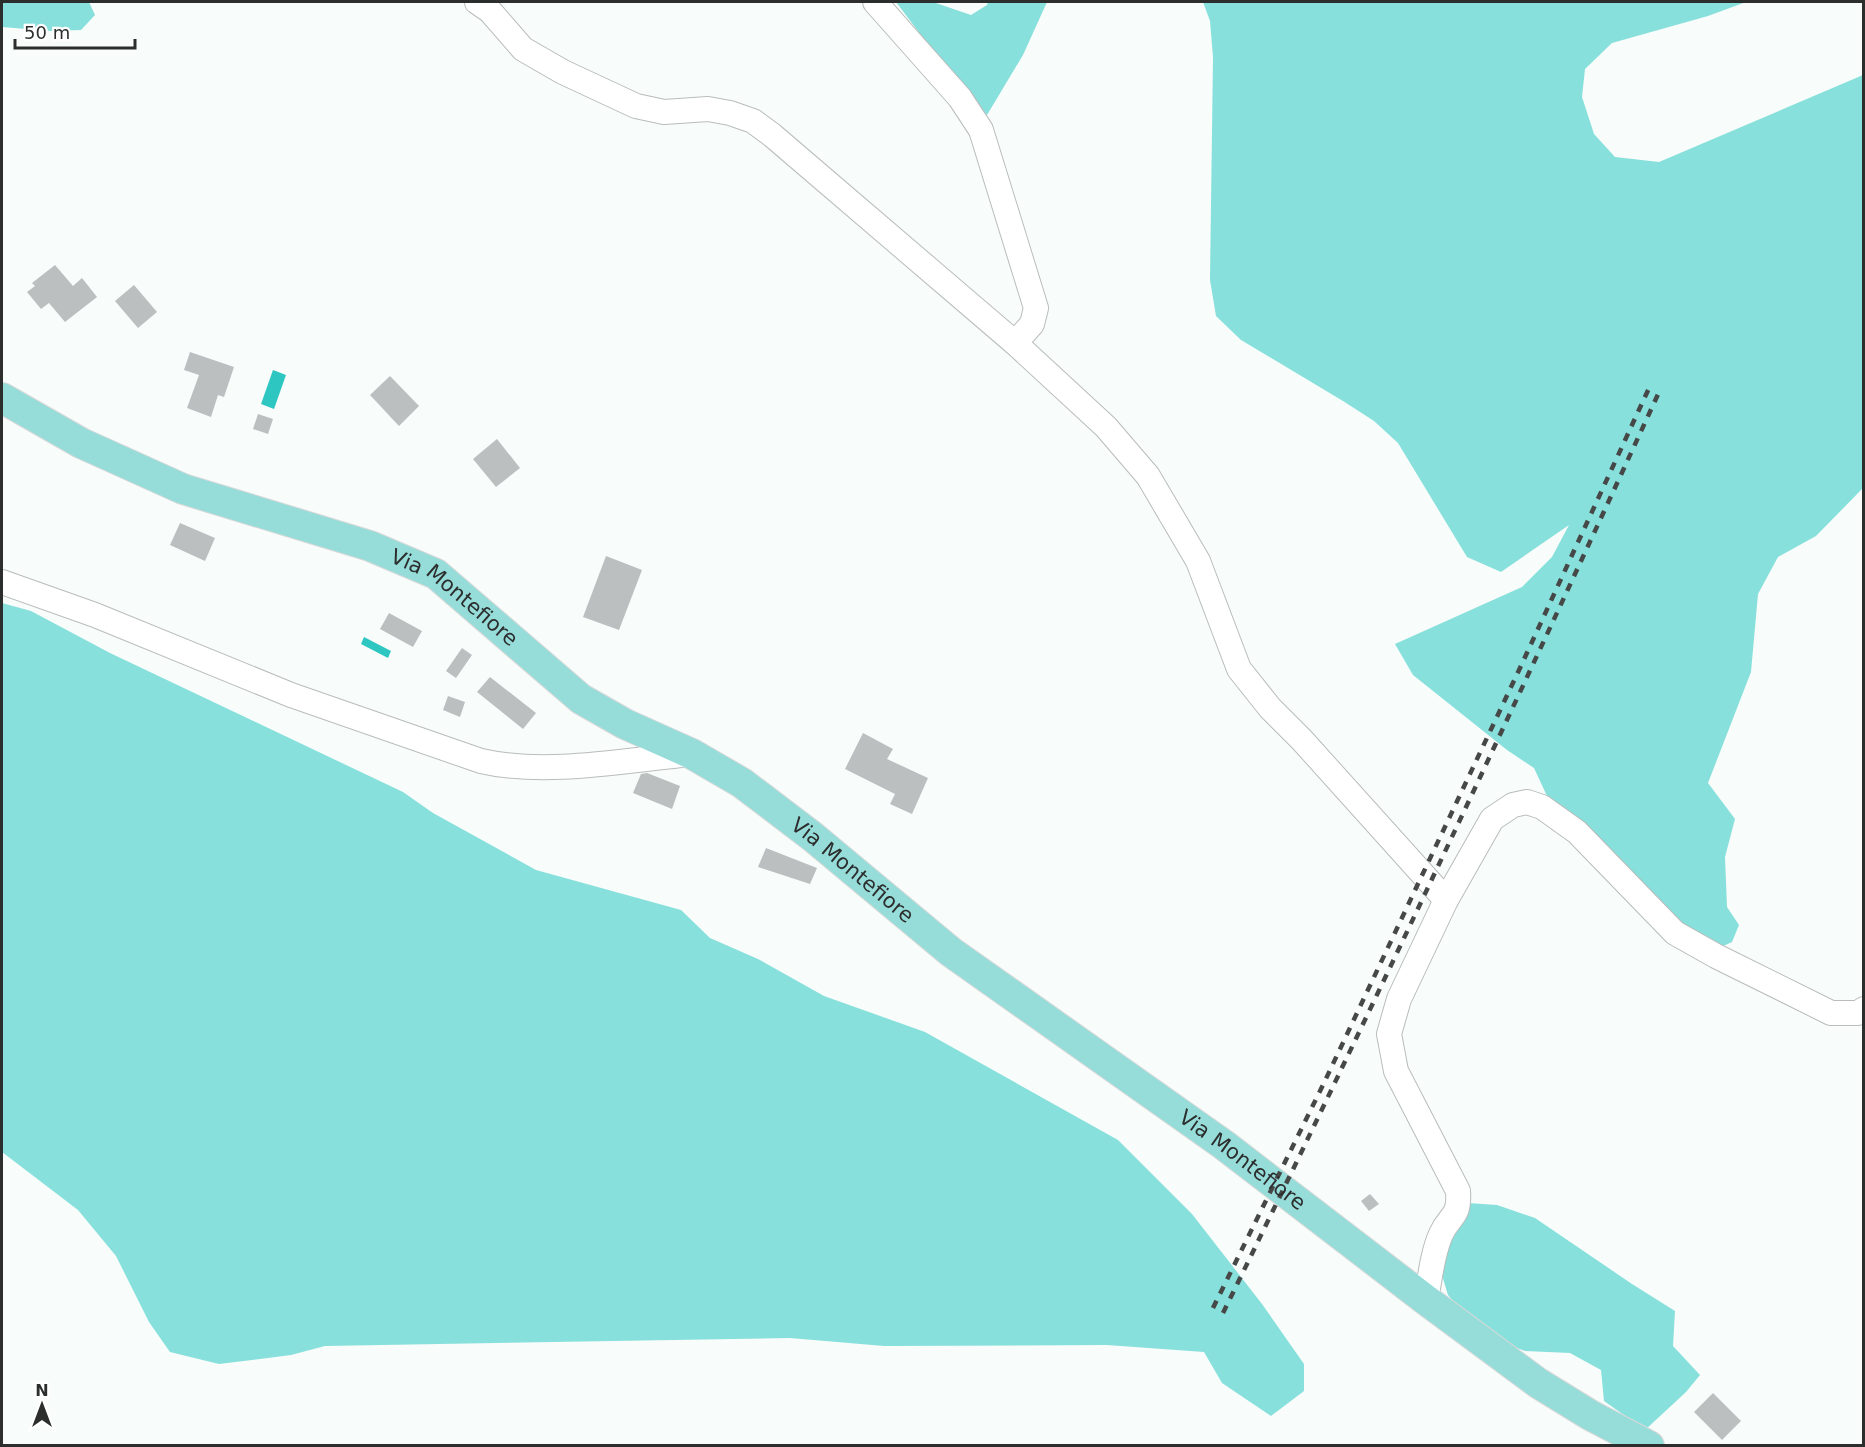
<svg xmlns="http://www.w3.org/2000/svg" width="1865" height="1447" viewBox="0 0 1865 1447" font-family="'DejaVu Sans',sans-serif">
<rect width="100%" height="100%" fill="#f8fcfb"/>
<g fill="#87e0db">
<path d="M2,2H89L95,15L81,30L51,31L2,27Z"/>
<path d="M896,2H933L971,15L987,5L988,2H1047L1023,55L987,115L930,47Z"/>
<path d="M1203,2H1746L1708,16L1612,43L1585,69L1582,97L1594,134L1615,157L1659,162L1863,75V488L1816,536L1778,557L1758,594L1751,672L1708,783L1735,819L1725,857L1727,907L1739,925L1732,942L1719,948L1690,934L1553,809L1534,768L1507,750L1413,675L1395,644L1522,587L1552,557L1569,525L1501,572L1467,557L1398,443L1374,421L1343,401L1241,340L1216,316L1210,280L1213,57L1210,21Z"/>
<path d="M2,603L31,611L110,653L403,792L433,813L536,870L681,910L710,938L758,959L824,996L925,1032L1118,1140L1192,1214L1262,1304L1304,1364V1391L1271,1416L1222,1383L1204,1352L1107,1345L884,1346L790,1338L325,1346L291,1355L219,1364L170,1352L149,1322L116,1256L78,1210L2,1152Z"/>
<path d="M1468,1203L1497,1205L1535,1218L1632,1284L1675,1311L1673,1346L1700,1375L1686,1392L1645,1430L1604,1401L1601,1370L1570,1353L1525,1351L1482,1335L1448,1295L1441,1272L1443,1251Z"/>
</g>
<g fill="#2ec6c1">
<path d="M273,370L286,375L274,409L261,404Z"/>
<path d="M364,637L391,651L388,658L361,644Z"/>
</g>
<g fill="#bbbfbf">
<path d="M55,265L73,286L82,278L97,297L65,322L49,303L41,309L27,292L35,286L32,283Z"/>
<path d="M134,285L157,312L138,328L115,301Z"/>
<path d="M190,352L234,367L224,397L218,395L211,417L187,408L199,375L184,370Z"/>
<path d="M390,376L419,406L399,426L370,395Z"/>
<path d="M258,414L273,419L268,434L253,429Z"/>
<path d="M497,439L520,468L496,487L473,459Z"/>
<path d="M180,523L215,538L205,561L170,545Z"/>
<path d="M606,556L642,570L619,630L583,617Z"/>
<path d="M389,613L422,631L413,647L380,629Z"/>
<path d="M462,648L472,655L456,678L446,671Z"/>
<path d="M490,677L536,713L523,729L477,692Z"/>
<path d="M448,696L465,702L460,717L443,710Z"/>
<path d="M863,733L893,749L887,759L928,778L912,814L890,804L895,794L845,769Z"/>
<path d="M647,773L680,786L672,809L633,793L641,774Z"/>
<path d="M766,848L817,868L810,884L758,867Z"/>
<path d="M1370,1194L1379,1204L1369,1211L1361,1201Z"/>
<path d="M1713,1393L1741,1421L1722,1440L1694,1412Z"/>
</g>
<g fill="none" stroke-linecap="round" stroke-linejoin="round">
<defs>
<g id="minor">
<path d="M477,2L490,11L523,49L563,72L636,106L664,112L708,109L730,113L753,121L772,135L1015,343L1106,427L1148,476L1198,561L1239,669L1270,708L1302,740L1446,900"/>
<path d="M875,2L960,98L981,130L1036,308L1032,324L1015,343"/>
<path d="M2,582L95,615L291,695L481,761C546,776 626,760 692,754"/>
<path d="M1426,1300C1430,1279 1432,1254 1441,1234C1450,1214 1460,1218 1458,1191L1396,1071L1389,1034L1399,999L1446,900L1492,819L1513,805L1527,802L1542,807L1577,832L1675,933L1716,956L1831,1013H1858L1864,1009"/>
</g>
<g id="major">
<path id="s1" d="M2,398L81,443L183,489L370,546L436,574L581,699L625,724L692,754L742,783L813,837L951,952L1224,1145L1426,1300L1538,1383L1590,1415L1649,1446"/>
</g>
</defs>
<use href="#minor" stroke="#b9bcbc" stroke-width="26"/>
<use href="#major" stroke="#d9d9d9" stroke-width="32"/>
<use href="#minor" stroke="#fff" stroke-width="24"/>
<use href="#major" stroke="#96ddda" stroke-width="30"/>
<g stroke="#464848" stroke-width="4.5" stroke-dasharray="8 8" stroke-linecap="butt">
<path d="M1213,1308L1323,1085L1520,668L1650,386"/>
<path d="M1223,1313C1373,1007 1518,699 1660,390"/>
</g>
</g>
<g text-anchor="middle" stroke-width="5" stroke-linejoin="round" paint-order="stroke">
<g font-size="21" fill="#2c2e2e" stroke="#fff">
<text dy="7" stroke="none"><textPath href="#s1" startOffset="498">Via Montefiore</textPath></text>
<text dy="7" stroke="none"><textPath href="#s1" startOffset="984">Via Montefiore</textPath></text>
<text dy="7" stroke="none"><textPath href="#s1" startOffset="1470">Via Montefiore</textPath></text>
</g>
</g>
<rect width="1865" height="1447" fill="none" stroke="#2c2e2e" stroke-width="6"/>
<g transform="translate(42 1405)" stroke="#ffffff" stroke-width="4.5" paint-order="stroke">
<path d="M0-4.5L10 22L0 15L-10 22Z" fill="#2c2e2e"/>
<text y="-9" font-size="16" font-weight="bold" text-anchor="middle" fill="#2c2e2e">N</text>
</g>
<path d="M15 39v9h120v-9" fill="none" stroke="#2c2e2e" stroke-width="3"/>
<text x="24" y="39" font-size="18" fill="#2c2e2e" stroke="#ffffff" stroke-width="4.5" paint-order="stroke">50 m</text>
</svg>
